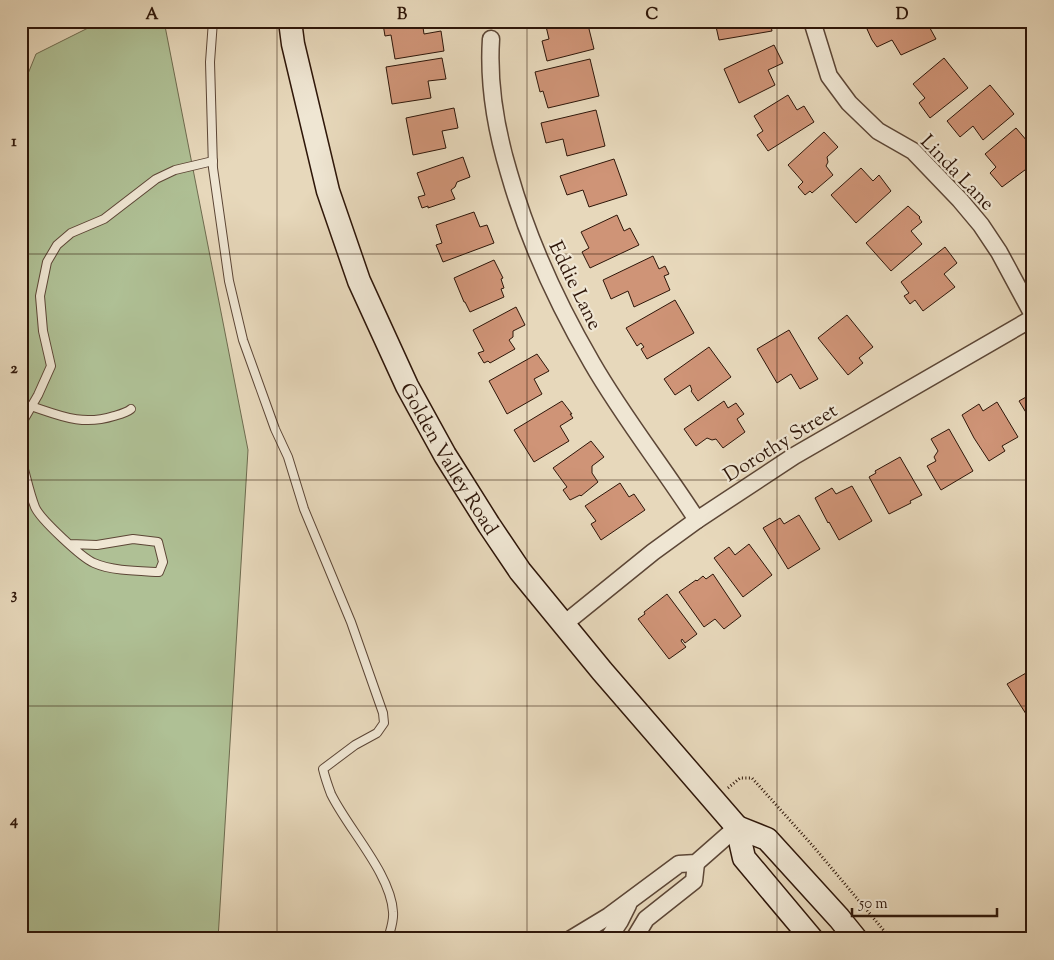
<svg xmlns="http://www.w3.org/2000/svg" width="1054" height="960" viewBox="0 0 1054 960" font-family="'Sorts Mill Goudy',serif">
<rect width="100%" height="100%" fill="#e7d8bb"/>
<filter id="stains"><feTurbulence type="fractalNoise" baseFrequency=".004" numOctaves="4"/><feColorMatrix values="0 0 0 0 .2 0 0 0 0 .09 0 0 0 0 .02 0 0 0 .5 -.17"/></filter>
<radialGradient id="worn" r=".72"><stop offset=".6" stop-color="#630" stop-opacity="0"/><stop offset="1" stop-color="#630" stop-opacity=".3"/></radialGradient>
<path fill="#afc095" stroke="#6e6b4f" d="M102,21H164L248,450L218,939H21V91L36,54Z"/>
<g fill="#cf9477" stroke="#2e1609">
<path d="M422,21L424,34L441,31L444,51L395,59L391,35L385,36L383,24L393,21Z"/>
<path d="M549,21H587L594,49L547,61L542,41L549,39L545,22Z"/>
<path d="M770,21L772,31L719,40L715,22Z"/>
<path d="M884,21H926L936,39L901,55L892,40L877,47L872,40L867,29Z"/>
<path d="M774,45L783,63L768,70L775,85L739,103L724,69Z"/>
<path d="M442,58L446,79L428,81L431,98L392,104L386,67Z"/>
<path d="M944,58L968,88L930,118L919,103L925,98L913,84Z"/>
<path d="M590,59L599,96L548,108L543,91L540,92L535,72Z"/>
<path d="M990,85L1014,114L983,140L973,126L960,137L947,121Z"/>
<path d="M788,95L797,110L804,106L814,122L768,151L757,135L763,131L754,116Z"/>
<path d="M454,108L458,128L442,131L446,148L413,155L406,118Z"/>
<path d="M596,110L605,146L567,156L563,139L546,143L541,123Z"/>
<path d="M1016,128L1033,148V164L1002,187L990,173L996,167L985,154Z"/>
<path d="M824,132L838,147L827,157L828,162L826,166L833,175L812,193L810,191L805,195L798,187L803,182L788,165Z"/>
<path d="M463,157L470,177L457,182L455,187L451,190L455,199L428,208V206L422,208L418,197L425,195L417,173Z"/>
<path d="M614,159L627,195L589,207L583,190L567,195L560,176Z"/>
<path d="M861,168L873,181L879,175L891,191L856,223L831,195Z"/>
<path d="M1033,203V219L1026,207Z"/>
<path d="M908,206L920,217L919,218L922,222L911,231L922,244L891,271L866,243Z"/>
<path d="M474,212L480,227L487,225L494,243L443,262L436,245L442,243L436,225Z"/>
<path d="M617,215L624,231L630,228L639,245L590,268L582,252L589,248L581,232Z"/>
<path d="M945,247L957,263L944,274L955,287L923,311L915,300L910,304L904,296L909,293L901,282Z"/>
<path d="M653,256L659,269L665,266L669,274L664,276L670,290L634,307L628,291L611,299L603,280Z"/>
<path d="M494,260L503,278L501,279L504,288L501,289L504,297L470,312L465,302H464L454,278Z"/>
<path d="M675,300L694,333L647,359L641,349L644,347L641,343L637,346L626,328Z"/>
<path d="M516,307L525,325L513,331V337L509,340L515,349L490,363L488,361L484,363L478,353L484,351L473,330Z"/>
<path d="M847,315L873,347L859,358L863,363L848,375L818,338Z"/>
<path d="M789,330L818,379L800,389L791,374L777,383L757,349Z"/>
<path d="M709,347L731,377L698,401L691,391L692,390L690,385L675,395L664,379Z"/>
<path d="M537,354L549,371L534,379L542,394L507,414L489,381Z"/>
<path d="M1033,393V424L1019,401Z"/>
<path d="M562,401L572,414H570L573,418L560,426L569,441L534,462L514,430Z"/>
<path d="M724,401L728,408L736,403L744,414L737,419L745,432L723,448L716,439L712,440L707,438L696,446L684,429Z"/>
<path d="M997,402L1018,437L1002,446L1005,451L989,461L974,438L962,415L979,404L983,411Z"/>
<path d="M949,429L973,471L941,490L927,466L936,461L934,457L938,451L931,439Z"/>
<path d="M591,441L604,457L592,466V473L598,482L581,496L580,495L570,500L563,490L567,487L553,468Z"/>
<path d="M900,457L922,495L910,501L911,503L889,514L869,477L876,473L875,471Z"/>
<path d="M620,483L629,497L634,494L645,510L601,540L591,524L596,521L585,506Z"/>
<path d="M852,486L872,521L839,540L829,522L828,523L815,498L832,488L836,494Z"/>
<path d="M799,515L820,549L788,569L763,528L780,518L784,524Z"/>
<path d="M749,544L772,575L743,597L714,558L729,547L735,555Z"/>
<path d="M713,574L741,616L724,629L715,619L704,627L679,592L696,580L697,581L703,576L706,579Z"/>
<path d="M667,594L697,634L685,643L682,639L681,641L686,647L669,659L638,619L645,614L644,612Z"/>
<path d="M1033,669V725L1007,684Z"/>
</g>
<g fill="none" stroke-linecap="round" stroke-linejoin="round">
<defs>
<g id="lane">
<path d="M213,21L210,62L213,168L229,281L243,340L275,429L288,457L304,509L351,622L383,713L384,723L377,733L355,745L323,769C325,777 328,786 331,794C348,829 391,874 393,912C394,921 390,931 388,939"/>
<path d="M31,406C61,416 82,426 114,416C121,414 126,413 131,409"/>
<path d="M21,429L23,421L38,395L51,366L43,331L40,296L47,262L57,245L71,233L104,219L156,179L175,170L213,161"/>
<path d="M21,459C26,475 29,492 35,507C40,519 82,558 94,563C112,571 139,571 159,572L163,562L158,542L133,539L97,545L70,544"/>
</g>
<g id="street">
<path d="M812,21L829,76L849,103L878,131L913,151L960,200L981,225L999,252L1033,315"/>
<path d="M491,39C488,85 496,130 509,173C528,240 557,303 592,363C623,417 663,467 697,520"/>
<path d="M564,624L653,552L697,520L794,456L1033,318"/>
<path d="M571,939L609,916L679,864L696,863L737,827"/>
<path d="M608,939L620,921L628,905"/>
<path d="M634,939L646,919L694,881L696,863"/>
</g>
<g id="secondary">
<path id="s1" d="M290,21L293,44L328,191L359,281L407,386L445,455L489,525L520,571L602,671L737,827L744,858L812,939"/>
<path d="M737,827L767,839L839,918L856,939"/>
</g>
</defs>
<use href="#lane" stroke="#5c4636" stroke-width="10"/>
<use href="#street" stroke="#5c4636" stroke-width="19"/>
<use href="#secondary" stroke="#2e1609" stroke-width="25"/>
<path stroke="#2e1609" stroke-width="3" stroke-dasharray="1 2.5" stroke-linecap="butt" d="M728,788L740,778H752L813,846L891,939"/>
<use href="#lane" stroke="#efe6d3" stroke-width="8"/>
<use href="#street" stroke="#efe6d3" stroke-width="16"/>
<use href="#secondary" stroke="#efe6d3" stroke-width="22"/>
</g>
<path fill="none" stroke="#2e1609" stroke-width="1" stroke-opacity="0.55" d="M277,21V939M527,21V939M777,21V939M21,254H1033M21,480H1033M21,706H1033"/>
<g text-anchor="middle" stroke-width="4.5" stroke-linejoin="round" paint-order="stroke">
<g font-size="20" fill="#2e1609" stroke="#efe6d3">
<text transform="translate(958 172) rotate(46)" y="7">Linda Lane</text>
<text transform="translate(576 285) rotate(64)" y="7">Eddie Lane</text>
<text transform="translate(780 442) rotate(-32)" y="7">Dorothy Street</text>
<text dy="7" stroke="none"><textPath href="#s1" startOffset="469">Golden Valley Road</textPath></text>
</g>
</g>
<rect width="1054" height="960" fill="none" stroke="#e7d8bb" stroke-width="55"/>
<path d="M852 908v8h145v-8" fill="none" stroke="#2e1609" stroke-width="2.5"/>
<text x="859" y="908" font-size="15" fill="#2e1609" stroke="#efe6d3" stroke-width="4" paint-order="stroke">50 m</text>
<rect x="28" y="28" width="998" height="904" fill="none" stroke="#2e1609" stroke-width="2"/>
<g font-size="16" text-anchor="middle" font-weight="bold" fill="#2e1609">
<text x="152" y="19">A</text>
<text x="402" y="19">B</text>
<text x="652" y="19">C</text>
<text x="902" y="19">D</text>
<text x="14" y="146">1</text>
<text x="14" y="373">2</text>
<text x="14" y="599">3</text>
<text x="14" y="825">4</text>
</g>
<rect width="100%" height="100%" filter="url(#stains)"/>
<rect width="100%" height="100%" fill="url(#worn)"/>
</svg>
